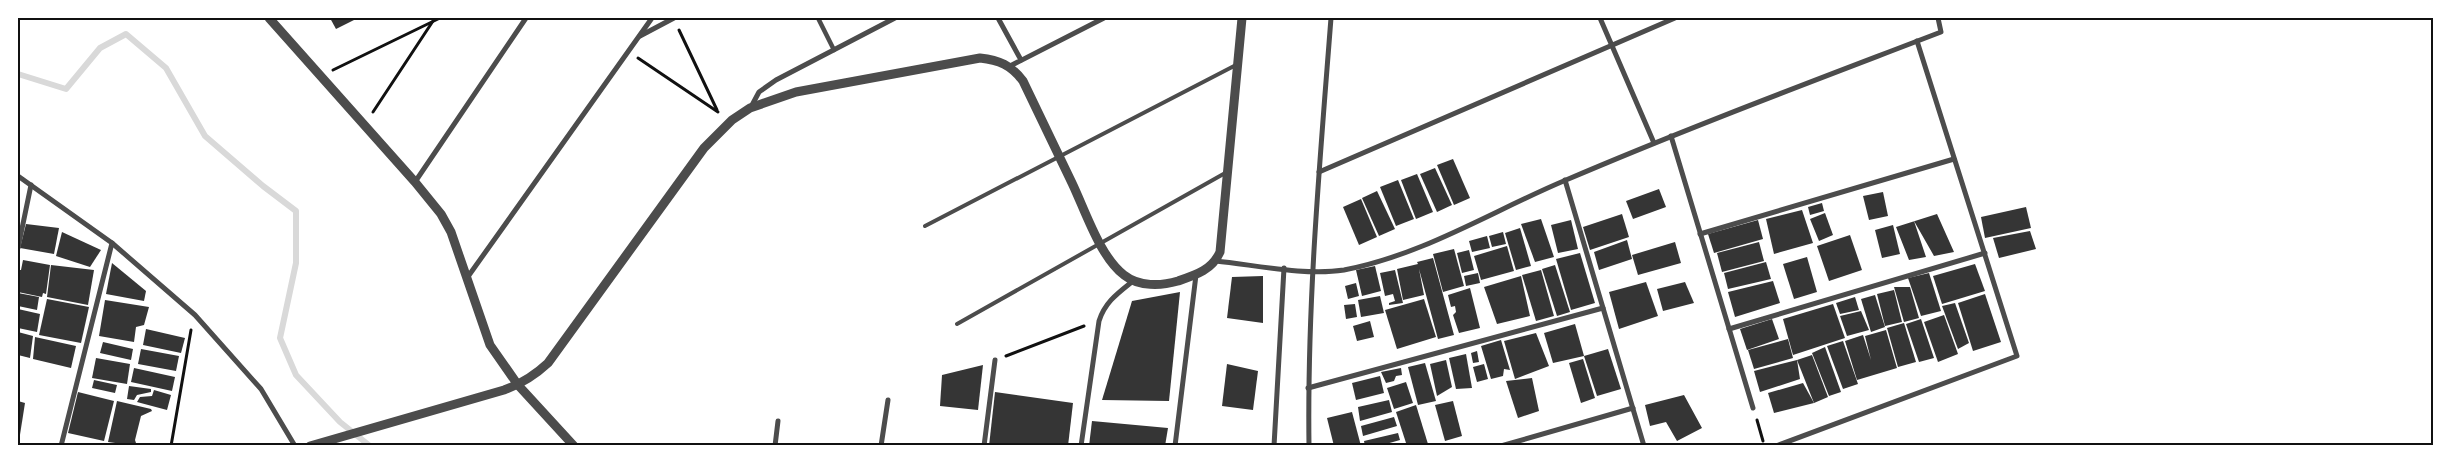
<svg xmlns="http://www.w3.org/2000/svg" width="2451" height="463" viewBox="0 0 2451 463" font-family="Roboto,sans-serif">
<rect width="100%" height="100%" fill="#fff"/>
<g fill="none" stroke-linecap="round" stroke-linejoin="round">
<path stroke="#d9d9d9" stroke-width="6" d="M18,74L66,89L100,48L126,34L166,68L205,136L263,186L296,211V263L280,338L296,375L340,422L370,446"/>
</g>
<g fill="#353535">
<path d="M330,18H358L336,29Z"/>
<path d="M1453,159L1470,198L1454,205L1437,165Z"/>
<path d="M1435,168L1452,205L1437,212L1420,174Z"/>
<path d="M1417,174L1433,212L1416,219L1401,180Z"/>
<path d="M1398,180L1414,219L1396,226L1380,187Z"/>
<path d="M1659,189L1666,207L1633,219L1626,201Z"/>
<path d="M1377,191L1395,229L1379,236L1362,198Z"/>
<path d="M1883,192L1888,216L1869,220L1863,196Z"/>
<path d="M1361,199L1377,237L1359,245L1343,207Z"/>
<path d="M1822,203L1824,211L1810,215L1808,207Z"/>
<path d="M2026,207L2031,228L1985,238L1981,217Z"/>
<path d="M1802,210L1813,243L1774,254L1766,219Z"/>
<path d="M1825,213L1833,235L1819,241L1810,219Z"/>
<path d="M1622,214L1629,237L1590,250L1583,227Z"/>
<path d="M1937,214L1954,252L1934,256L1914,221L1926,257L1909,260L1896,227Z"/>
<path d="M1541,219L1554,257L1535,262L1521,224Z"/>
<path d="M1571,220L1578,249L1558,253L1551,225Z"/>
<path d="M1758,220L1763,239L1714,253L1708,234Z"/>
<path d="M26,224L59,228L54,254L20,248Z"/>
<path d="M1893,225L1900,254L1882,258L1875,230Z"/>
<path d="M1520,228L1531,266L1516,270L1505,233Z"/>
<path d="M2030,231L2036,249L1999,258L1993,238Z"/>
<path d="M62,232L101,250L90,267L56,256Z"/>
<path d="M1503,232L1506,244L1492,247L1489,236Z"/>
<path d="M1850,235L1862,270L1829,281L1817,246Z"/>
<path d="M1487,236L1490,248L1472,252L1469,241Z"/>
<path d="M1627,240L1632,259L1599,270L1594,252Z"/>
<path d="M1675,242L1681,263L1638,275L1632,255Z"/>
<path d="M1759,242L1764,261L1722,272L1717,253Z"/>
<path d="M1507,246L1514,271L1481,280L1474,256Z"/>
<path d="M1454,249L1464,286L1443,292L1433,254Z"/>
<path d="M1469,250L1474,270L1462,273L1457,253Z"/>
<path d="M1580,253L1595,303L1571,310L1556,259Z"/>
<path d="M1807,257L1817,292L1794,299L1783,264Z"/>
<path d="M1433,258L1454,335L1438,339L1419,269L1424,295L1403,300L1397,269L1418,264L1417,262Z"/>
<path d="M23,260L50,265L46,294L43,293L42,297L18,292V270H21Z"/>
<path d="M1766,262L1771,279L1728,289L1724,273Z"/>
<path d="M112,263L146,291L144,301L106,294Z"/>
<path d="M1975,264L1985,291L1942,304L1933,276Z"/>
<path d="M51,265L94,270L88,305L47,297Z"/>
<path d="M1555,265L1570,312L1557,316L1542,269Z"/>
<path d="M1375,266L1381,291L1362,296L1356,270Z"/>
<path d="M1395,270L1403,303L1389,305V303L1395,301L1393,294L1385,296L1380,273Z"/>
<path d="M1541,270L1554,316L1536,321L1522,275Z"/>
<path d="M1478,273L1480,283L1466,286L1464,276Z"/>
<path d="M1929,273L1941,311L1921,316L1908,278Z"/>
<path d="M1263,276V323L1227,318L1232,277Z"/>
<path d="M1521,276L1530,316L1497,324L1484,287Z"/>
<path d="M1773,281L1780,303L1735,317L1728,292Z"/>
<path d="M1646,282L1658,316L1619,329L1609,292Z"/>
<path d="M1685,282L1694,303L1663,311L1657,289Z"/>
<path d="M1356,283L1359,296L1348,299L1345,286Z"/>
<path d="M1894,287H1910L1919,318L1904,322Z"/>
<path d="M1470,288L1480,328L1459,333L1453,315L1456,312L1455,306L1451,307L1448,295Z"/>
<path d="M1894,290L1902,322L1885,326L1877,294Z"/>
<path d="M1180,292L1169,401L1102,400L1132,301Z"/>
<path d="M18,293L39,297L37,310L18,306Z"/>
<path d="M1985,294L2001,342L1973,351L1958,303Z"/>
<path d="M1875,295L1885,327L1871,332L1861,299Z"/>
<path d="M1380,296L1384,313L1361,317L1358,300Z"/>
<path d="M1855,297L1859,310L1840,314L1836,303Z"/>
<path d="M47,299L89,307L81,343L39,335Z"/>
<path d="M1424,299L1436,337L1397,349L1385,310Z"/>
<path d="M105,300L149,307L144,325L136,327L134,342L99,336Z"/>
<path d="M1955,303L1969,343L1958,349L1942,306Z"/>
<path d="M1355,304L1357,317L1346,319L1344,305Z"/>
<path d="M1833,304L1845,338L1793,355L1783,319Z"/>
<path d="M18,309L40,314L37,332L18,328Z"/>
<path d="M1861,311L1869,330L1847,336L1840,316Z"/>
<path d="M1944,315L1958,354L1938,362L1924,322Z"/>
<path d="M1772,319L1779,339L1747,350L1740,329Z"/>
<path d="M1921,319L1934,358L1919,362L1906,324Z"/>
<path d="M1370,321L1374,337L1357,341L1353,326Z"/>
<path d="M1904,323L1916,362L1898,367L1887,328Z"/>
<path d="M1575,324L1584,356L1553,363L1544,333Z"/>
<path d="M146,329L185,338L181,353L143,345Z"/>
<path d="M1886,330L1897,368L1857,380L1845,341L1863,335L1871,360L1865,336Z"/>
<path d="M18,332L33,336L30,358L18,355Z"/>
<path d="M1536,333L1549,366L1515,379L1504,341Z"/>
<path d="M35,337L76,346L71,368L33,359Z"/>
<path d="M1788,339L1793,358L1754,369L1748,350Z"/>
<path d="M1501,340L1510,370L1504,369L1503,376L1491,379L1481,346Z"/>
<path d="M1843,341L1858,384L1843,389L1827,346Z"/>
<path d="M103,342L133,349L131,360L100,353Z"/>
<path d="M1825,347L1841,392L1829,396L1812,353Z"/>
<path d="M141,349L179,356L176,371L138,364Z"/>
<path d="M1608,349L1621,389L1597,396L1584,356Z"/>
<path d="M1477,351L1479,362L1473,363L1471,353Z"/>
<path d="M1466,354L1472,388L1456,389L1449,358Z"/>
<path d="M1812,355L1828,397L1814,403L1797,360Z"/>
<path d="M96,358L130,364L127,384L92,378Z"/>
<path d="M1583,359L1595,398L1581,403L1569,363Z"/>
<path d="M1446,360L1452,387L1437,396L1430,364Z"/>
<path d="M1797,360L1800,379L1760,392L1754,371Z"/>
<path d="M1425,363L1436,401L1418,405L1408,367Z"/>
<path d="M1227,364L1258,371L1253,410L1222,406Z"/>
<path d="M1484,364L1488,379L1477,382L1473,367Z"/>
<path d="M983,365L978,410L940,406L942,375Z"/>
<path d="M134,368L175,377L172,391L131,382Z"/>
<path d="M1401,368L1402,375L1396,376L1394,381L1386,383L1381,372Z"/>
<path d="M1380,376L1384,393L1356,400L1352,383Z"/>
<path d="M1532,378L1539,411L1518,418L1506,381Z"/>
<path d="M94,380L117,385L115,393L92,388Z"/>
<path d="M1406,382L1413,403L1394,409L1387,388Z"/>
<path d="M1803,383L1814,403L1774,413L1768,393Z"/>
<path d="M129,386L151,389V392L137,395L134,400L127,399Z"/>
<path d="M154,390L171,395L167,410L137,402L140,397L152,396Z"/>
<path d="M78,392L114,401L104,441L68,433Z"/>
<path d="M995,392L1073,403L1068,446H989Z"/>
<path d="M1684,395L1702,428L1677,441L1666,422L1650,426L1645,405Z"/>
<path d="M1389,400L1392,412L1360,421L1358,407Z"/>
<path d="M18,401L25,403L19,441H18Z"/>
<path d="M117,401L151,409L152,411L141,416L135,440L137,446L108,442Z"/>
<path d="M1453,401L1462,436L1445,441L1435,405Z"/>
<path d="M1416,405L1428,444L1407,446L1396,412Z"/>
<path d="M1352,412L1361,446H1334L1327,418Z"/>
<path d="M1394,417L1397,426L1363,436L1361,426Z"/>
<path d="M1092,421L1168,428L1165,446H1089Z"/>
<path d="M1398,433L1400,440L1379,446H1365L1364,441Z"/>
</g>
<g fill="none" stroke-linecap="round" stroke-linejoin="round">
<g stroke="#111" stroke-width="3">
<path d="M679,30L717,110"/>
<path d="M638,58L718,112"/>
<path d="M333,70L440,18"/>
<path d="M373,112L433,21"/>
<path d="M1006,356L1084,326"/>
<path d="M1757,420L1763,441"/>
<path d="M171,446L191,330"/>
</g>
<g stroke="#4c4c4c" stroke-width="4">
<path d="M925,226L1236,65"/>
<path d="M957,324L1227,172"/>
</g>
<path stroke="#4c4c4c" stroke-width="4.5" d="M818,18L834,50"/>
<g stroke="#4c4c4c" stroke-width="5">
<path d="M998,18L1021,60"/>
<path d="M1600,18L1654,143"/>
<path d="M640,36L674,18"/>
<path d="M1010,66L1104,18"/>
<path d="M751,107L759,92L776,80L895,18"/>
<path d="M1671,136L1753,408"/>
<path d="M1319,172L1675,18"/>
<path d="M18,176L112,243L195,315L261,389L295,446"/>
<path d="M1565,180L1644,446"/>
<path d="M415,182L526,18"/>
<path d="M1700,234L1954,159"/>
<path d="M18,248L31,185"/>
<path d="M1216,261C1255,265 1305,276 1344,270C1423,255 1492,211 1566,180C1690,127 1816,80 1941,32L1938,18"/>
<path d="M467,278L652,18"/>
<path d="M1729,329L1985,253"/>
<path d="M1308,388L1603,308"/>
<path d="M61,446L112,243"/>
<path d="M775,446L778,421"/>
<path d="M881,446L888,400"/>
<path d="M984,446L995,360"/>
<path d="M1081,446L1099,321C1105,302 1118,293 1133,281"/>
<path d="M1175,446L1196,275"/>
<path d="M1274,446L1284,268"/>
<path d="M1309,446C1307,302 1320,160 1331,18"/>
<path d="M1501,446L1633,408"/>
<path d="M1776,446L2017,356L1917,41"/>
</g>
<g stroke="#4c4c4c" stroke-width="9">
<path d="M269,18L415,182L441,214L451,232L490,345L518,385L574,446"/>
<path d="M310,446L504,390C521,384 534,376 548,363L704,148L732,120L750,108L796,92L980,58C999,60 1011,65 1023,81C1039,115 1056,149 1072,183C1085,210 1100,257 1124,275C1139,287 1161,286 1178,281C1196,275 1212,270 1220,252L1242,18"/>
</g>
</g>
<rect width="2451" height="463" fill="none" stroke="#ffffff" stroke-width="38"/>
<rect x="19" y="19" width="2413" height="425" fill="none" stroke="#111" stroke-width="2"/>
</svg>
